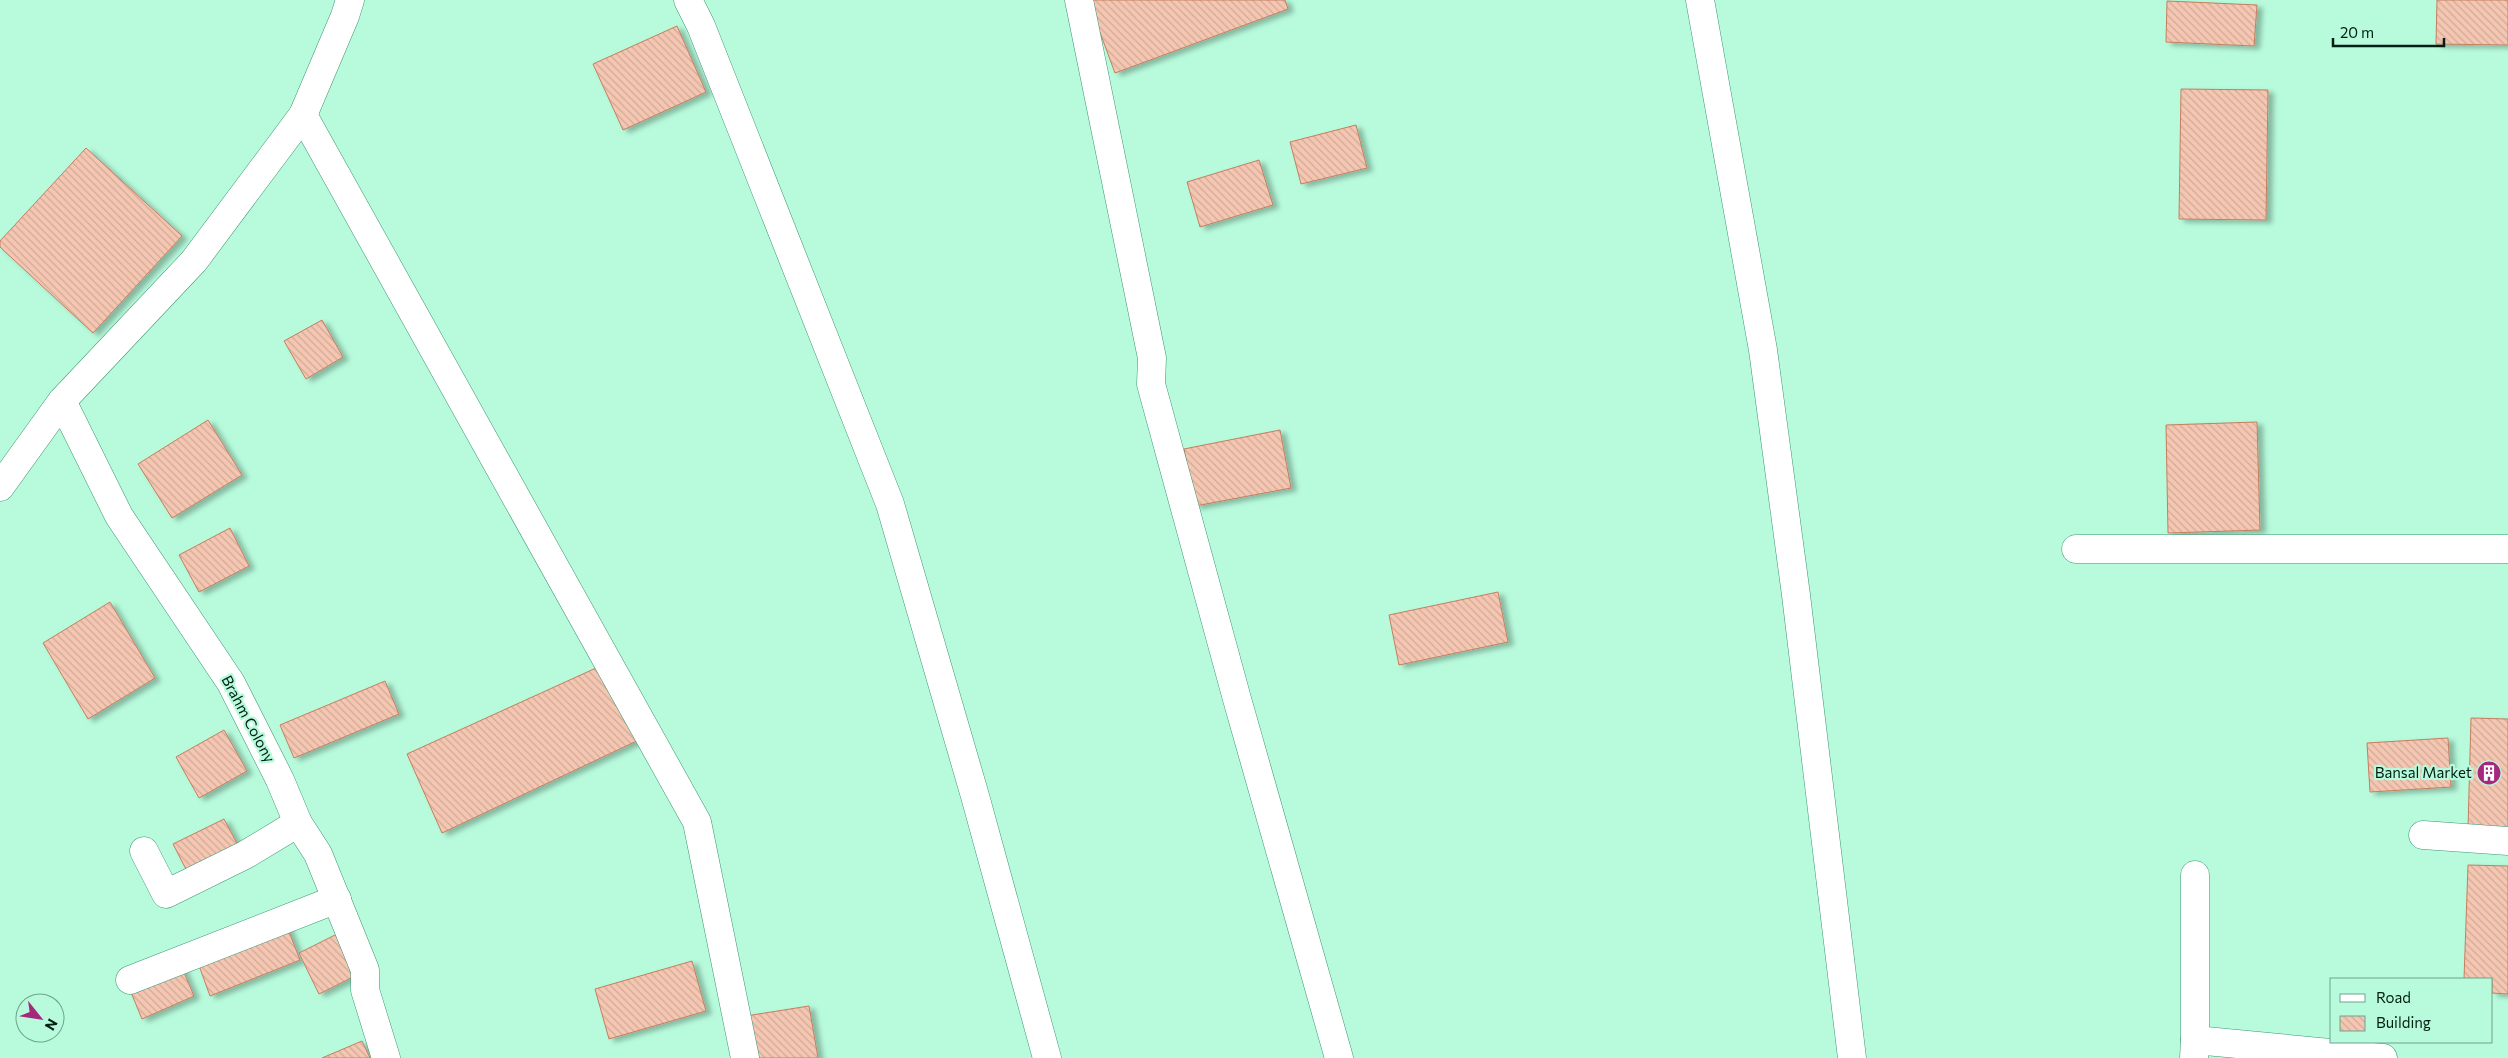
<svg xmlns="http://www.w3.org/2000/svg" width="2508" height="1058" viewBox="0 0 2508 1058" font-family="Commissioner,sans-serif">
<defs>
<pattern id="building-back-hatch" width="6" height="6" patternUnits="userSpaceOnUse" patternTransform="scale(1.25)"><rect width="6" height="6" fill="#f5c6b2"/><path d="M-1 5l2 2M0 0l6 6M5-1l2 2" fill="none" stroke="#d0aa98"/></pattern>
<filter id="shadow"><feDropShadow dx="5.5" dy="3" stdDeviation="2.5" flood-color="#0004"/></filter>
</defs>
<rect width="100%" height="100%" fill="#b7fbdc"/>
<g fill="url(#building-back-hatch)" stroke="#c57e5e" filter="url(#shadow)">
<path d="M1088,0H1285L1288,9L1115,73Z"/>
<path d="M2437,0H2508V45L2436,44Z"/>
<path d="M2167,1L2257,5L2254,46L2166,42Z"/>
<path d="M677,26L706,92L623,130L593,64Z"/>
<path d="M2181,89L2268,90L2266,220L2179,219Z"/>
<path d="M1356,125L1367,168L1301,184L1290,142Z"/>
<path d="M86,148L182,236L93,333L0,247V241Z"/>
<path d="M1259,160L1273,205L1200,227L1187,182Z"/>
<path d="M322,320L343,357L306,379L284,341Z"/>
<path d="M208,420L242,475L172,518L138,464Z"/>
<path d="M2257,422L2260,530L2168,533L2166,425Z"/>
<path d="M1280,430L1291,488L1195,506L1184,449Z"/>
<path d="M230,528L249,566L199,592L179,555Z"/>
<path d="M1498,592L1508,642L1399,665L1389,615Z"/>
<path d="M110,602L155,678L88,719L43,643Z"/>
<path d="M607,663L643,738L442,833L407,754Z"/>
<path d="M385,681L399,714L294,758L280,725Z"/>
<path d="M2471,718L2508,719V829L2468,828Z"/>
<path d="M224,730L247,771L199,798L176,757Z"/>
<path d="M2448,738L2451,787L2370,792L2367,743Z"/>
<path d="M224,819L241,851L190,877L173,844Z"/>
<path d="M2468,865L2508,866V994L2492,993V979H2464Z"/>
<path d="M286,924L300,960L210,996L197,960Z"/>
<path d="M337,934L357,975L319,994L299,953Z"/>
<path d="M692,961L706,1011L609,1039L595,989Z"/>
<path d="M180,963L194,996L142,1019L128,985Z"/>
<path d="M809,1006L818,1058H753L746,1016Z"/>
<path d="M362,1041L370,1058H322Z"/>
</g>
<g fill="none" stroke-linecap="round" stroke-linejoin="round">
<defs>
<g id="minor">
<path d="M688,0L701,26L890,504L975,796L1047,1058"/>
<path d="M1079,0L1152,358L1151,384L1237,699L1339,1058"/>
<path d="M1700,0L1763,350L1796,595L1852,1058"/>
<path d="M303,115L697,822L745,1058"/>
<path d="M62,401L119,516L231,683L280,780L298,823L318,854L365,970V990L386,1058"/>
<path d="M0,487L62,401L194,261L303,115L345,16L350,0"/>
<path d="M2076,549H2508"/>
<path d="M2423,835L2508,841"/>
<path d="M144,851L166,894L245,855L298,823"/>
<path d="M2195,875V1040"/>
<path d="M130,980L337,899"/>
<path d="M2194,1058L2195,1040L2383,1058"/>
</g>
</defs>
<use href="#minor" stroke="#3e9673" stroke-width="29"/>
<use href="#minor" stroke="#fff" stroke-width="28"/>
</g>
<defs>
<symbol id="building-disc" viewBox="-11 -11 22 22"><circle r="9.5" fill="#a5287c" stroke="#b7fbdc"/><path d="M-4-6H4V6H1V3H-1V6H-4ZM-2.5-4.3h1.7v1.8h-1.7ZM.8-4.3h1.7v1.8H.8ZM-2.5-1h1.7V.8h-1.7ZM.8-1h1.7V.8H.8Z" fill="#fff"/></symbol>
</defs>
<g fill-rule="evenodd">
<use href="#building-disc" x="2475" y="759" width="28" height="28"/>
</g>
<g text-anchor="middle" stroke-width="4.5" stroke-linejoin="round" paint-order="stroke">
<g font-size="15" fill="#031e13" stroke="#b7fbdc">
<text transform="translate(248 719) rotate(62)" y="5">Brahm Colony</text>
</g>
<g font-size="15" fill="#031e13" stroke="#b7fbdc" text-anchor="end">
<text x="2472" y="778">Bansal Market</text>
</g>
</g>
<rect x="2330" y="978" width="162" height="65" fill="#b7fbdc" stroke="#6fa38c"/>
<rect x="2340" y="994" width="25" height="8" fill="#ffffff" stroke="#6fa38c"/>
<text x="2376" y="1003" font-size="15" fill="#031e13">Road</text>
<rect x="2340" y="1016" width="25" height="15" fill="url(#building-back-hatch)" stroke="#6fa38c"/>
<text x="2376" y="1028" font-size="15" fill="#031e13">Building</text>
<g transform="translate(40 1018) rotate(120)"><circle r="24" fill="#b7fbdc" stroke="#6fa38c"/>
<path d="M0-4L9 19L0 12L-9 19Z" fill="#a5287c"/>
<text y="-8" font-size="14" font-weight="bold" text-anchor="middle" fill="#031e13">N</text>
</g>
<path d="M2333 38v8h111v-8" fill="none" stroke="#031e13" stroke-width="2.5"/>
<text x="2340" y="38" font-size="15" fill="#031e13" stroke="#b7fbdc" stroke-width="4" paint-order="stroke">20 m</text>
</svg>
